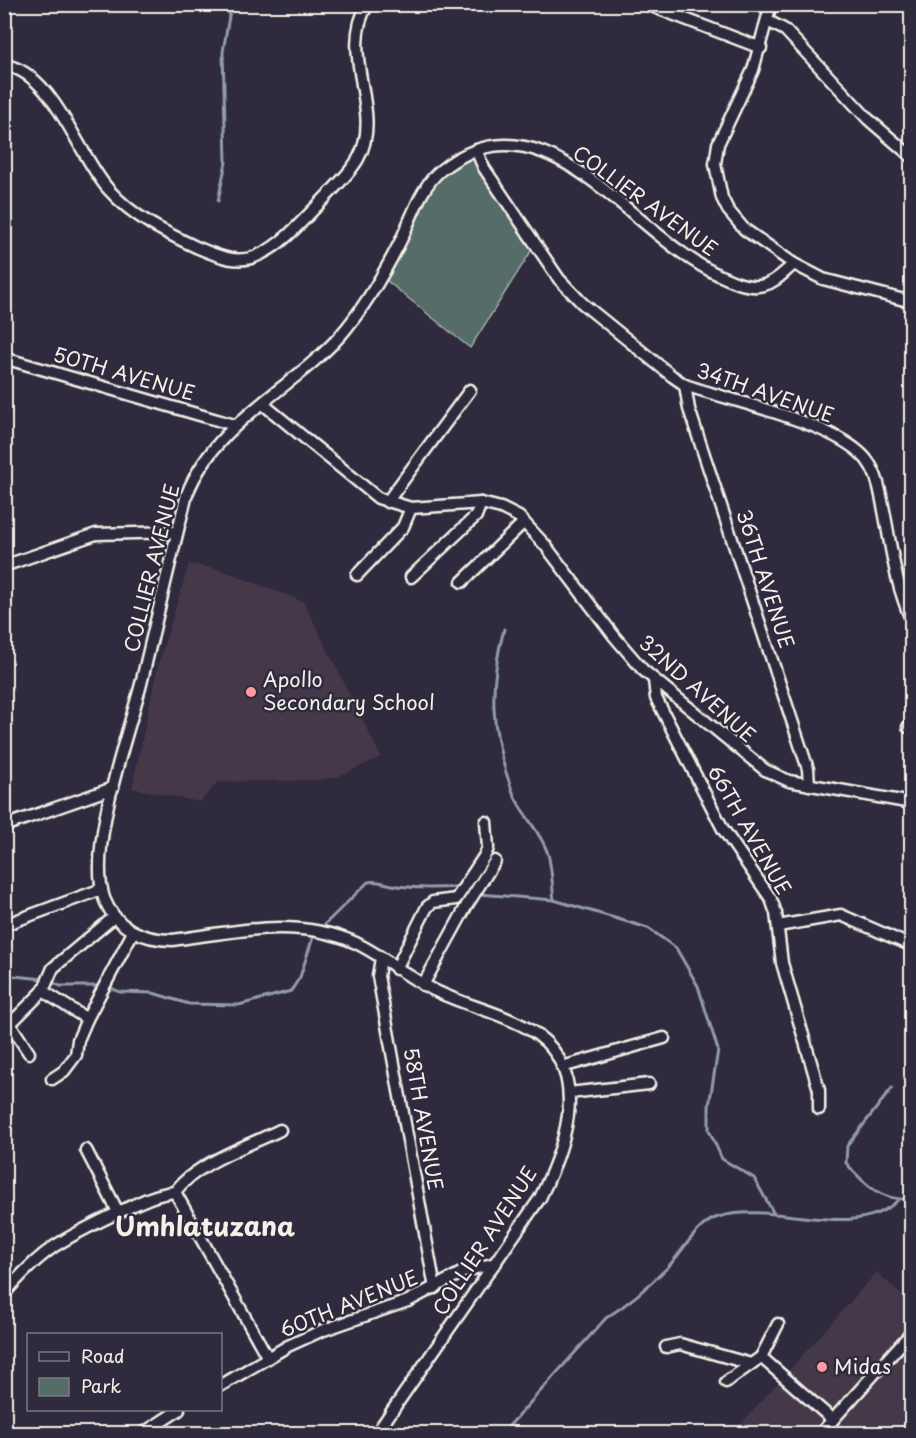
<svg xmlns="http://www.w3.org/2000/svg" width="916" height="1438" viewBox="0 0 916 1438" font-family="'Playpen Sans',sans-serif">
<rect width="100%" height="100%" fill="#2f2a3d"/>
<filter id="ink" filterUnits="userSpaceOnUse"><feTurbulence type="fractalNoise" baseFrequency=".0167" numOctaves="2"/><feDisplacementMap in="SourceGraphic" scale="12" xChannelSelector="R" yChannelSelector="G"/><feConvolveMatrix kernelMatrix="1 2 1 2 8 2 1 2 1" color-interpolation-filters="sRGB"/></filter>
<g filter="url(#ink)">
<g fill="#44394a">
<path d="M189,564L219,569L304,602L381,757L337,777L317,780L218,782L200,802L132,788L158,665Z"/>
<path d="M877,1272L911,1304V1433L732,1434Z"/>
</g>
<path fill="#566c67" stroke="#a5aea8" stroke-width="1.5" d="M476,149L535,245L470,348L381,276L429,182Z"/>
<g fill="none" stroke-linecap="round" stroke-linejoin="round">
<g stroke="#939ca8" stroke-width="3">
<path d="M218,201L226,162L223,52L231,4"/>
<path d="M504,629C488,688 491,733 512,790C520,813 541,831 548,854C552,869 552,885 554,900"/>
<path d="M478,894L554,900L648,928L676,948L698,986L718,1050L709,1106V1130L722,1159L754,1178L774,1214"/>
<path d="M325,924L368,882C378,880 382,883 392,885C414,889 438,888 460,887"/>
<path d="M4,975L44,979"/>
<path d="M50,981L60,986H101"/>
<path d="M108,987L120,992L153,993L189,1004L239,1005L291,991L300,977L313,937"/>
<path d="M892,1088L847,1146L846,1163C864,1184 882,1202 912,1199"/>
<path d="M502,1434L606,1318C628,1304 648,1287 667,1268C682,1253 696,1224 718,1217C774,1200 854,1242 897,1201"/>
</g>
<defs>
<g id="minor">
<path d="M646,4L761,48"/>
<path d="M771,4L753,70L718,144L715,164L722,198L728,210L744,229L794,264L823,279L912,302"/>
<path d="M768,21L785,30L868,119L912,157"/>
<path d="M4,65C54,72 78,156 109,190C133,217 164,232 196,247C217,256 239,266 261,254C284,243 301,222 319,204C332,190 348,176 358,159C385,111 337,53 368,4"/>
<path d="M476,150L484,168L559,279L582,303L672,376L685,385C732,401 824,421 859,452C870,461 876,474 879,487C890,532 892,578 912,621"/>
<path d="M4,358L234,425"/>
<path d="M685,385L689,409L808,769L809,785"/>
<path d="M263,404L378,498L411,508L481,503L501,508L519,517L545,545L614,636L643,670L765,770L789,781L912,803"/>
<path d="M387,502L470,390"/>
<path d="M4,566L96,534L177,532"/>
<path d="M357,575L403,527L411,508"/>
<path d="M411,577L476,516L481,503"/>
<path d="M462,582L524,522"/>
<path d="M654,680L656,698L723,829L771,899L776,913L782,963L819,1090V1109"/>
<path d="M908,727L912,726"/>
<path d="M4,826L113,788"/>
<path d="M4,925L102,889"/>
<path d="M778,926L841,915L912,946"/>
<path d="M381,958L378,976L435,1288"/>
<path d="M396,969L427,907L433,902L456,899L485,855L488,848L486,822"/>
<path d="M423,985L467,905L495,861"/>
<path d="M43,991L87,1019"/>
<path d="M29,1053L10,1024L43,991L53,968L114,917"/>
<path d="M562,1067L664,1038"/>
<path d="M52,1079L64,1071L76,1055L78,1040L87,1019L133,932"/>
<path d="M569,1093L649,1084"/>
<path d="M86,1150L118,1212"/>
<path d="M175,1192L268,1358"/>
<path d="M175,1192C194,1164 250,1145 280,1130"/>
<path d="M4,1294C44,1247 65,1238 119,1212C138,1203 154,1194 175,1192"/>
<path d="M666,1347L680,1344L751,1364"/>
<path d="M761,1357L833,1420"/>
<path d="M726,1382L761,1357L778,1324"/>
<path d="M220,1386L288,1346L321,1331L408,1301L465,1271L496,1263"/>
<path d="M142,1434L179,1410"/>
<path d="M376,1434L540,1198C567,1143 594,1066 527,1028C499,1012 467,1006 438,992C409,979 385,957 356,943C297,916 234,932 173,940C143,940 115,928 104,898C87,847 127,738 141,684C156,621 171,557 187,494C216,421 290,391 340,336C365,307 384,274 401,240C412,217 421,186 441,170C547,86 631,237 721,276C734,282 750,289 764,285C776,282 784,272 794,264"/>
<path d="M820,1434L912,1332"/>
</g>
</defs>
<use href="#minor" stroke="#f4f1e8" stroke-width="15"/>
<use href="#minor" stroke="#2f2a3d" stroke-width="10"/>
</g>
</g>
<g fill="#ff9aa2" stroke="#2f2a3d" stroke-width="2">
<circle cx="251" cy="692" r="6"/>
<circle cx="822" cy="1367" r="6"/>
</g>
<g text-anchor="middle" stroke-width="5" stroke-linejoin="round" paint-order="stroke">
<g font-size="20" fill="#f4f1e8" stroke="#2f2a3d">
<text transform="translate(645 201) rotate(36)" y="7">COLLIER AVENUE</text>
<text transform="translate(124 374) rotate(16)" y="7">50TH AVENUE</text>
<text transform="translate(765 393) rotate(19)" y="7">34TH AVENUE</text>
<text transform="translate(152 568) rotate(-76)" y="7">COLLIER AVENUE</text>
<text transform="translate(765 579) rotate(72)" y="7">36TH AVENUE</text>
<text transform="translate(697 689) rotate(42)" y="7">32ND AVENUE</text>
<text transform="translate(749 830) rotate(60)" y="7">66TH AVENUE</text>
<text transform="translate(423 1119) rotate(80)" y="7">58TH AVENUE</text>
<text transform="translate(485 1241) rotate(-57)" y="7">COLLIER AVENUE</text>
<text transform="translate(349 1304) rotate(-22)" y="7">60TH AVENUE</text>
</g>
<g font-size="20" fill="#f4f1e8" stroke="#2f2a3d" text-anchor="start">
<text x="263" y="687">Apollo<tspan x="263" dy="23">Secondary School</tspan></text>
<text x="834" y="1374">Midas</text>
</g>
<g font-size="26" font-weight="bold" fill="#f4f1e8" stroke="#2f2a3d">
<text x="205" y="1236">Umhlatuzana</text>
</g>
</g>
<rect width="916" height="1438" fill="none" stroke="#2f2a3d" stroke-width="24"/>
<rect x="12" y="12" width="892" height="1414" fill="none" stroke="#f4f1e8" stroke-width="2" filter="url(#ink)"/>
<rect x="27" y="1333" width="195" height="78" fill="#2f2a3d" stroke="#7e7a81" stroke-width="1.5"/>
<rect x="39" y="1352" width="30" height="9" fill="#2f2a3d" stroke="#7e7a81" stroke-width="1.5"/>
<text x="81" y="1363" font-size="18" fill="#f4f1e8">Road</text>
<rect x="39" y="1378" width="30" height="18" fill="#566c67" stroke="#7e7a81" stroke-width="1.5"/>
<text x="81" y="1393" font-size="18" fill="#f4f1e8">Park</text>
</svg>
